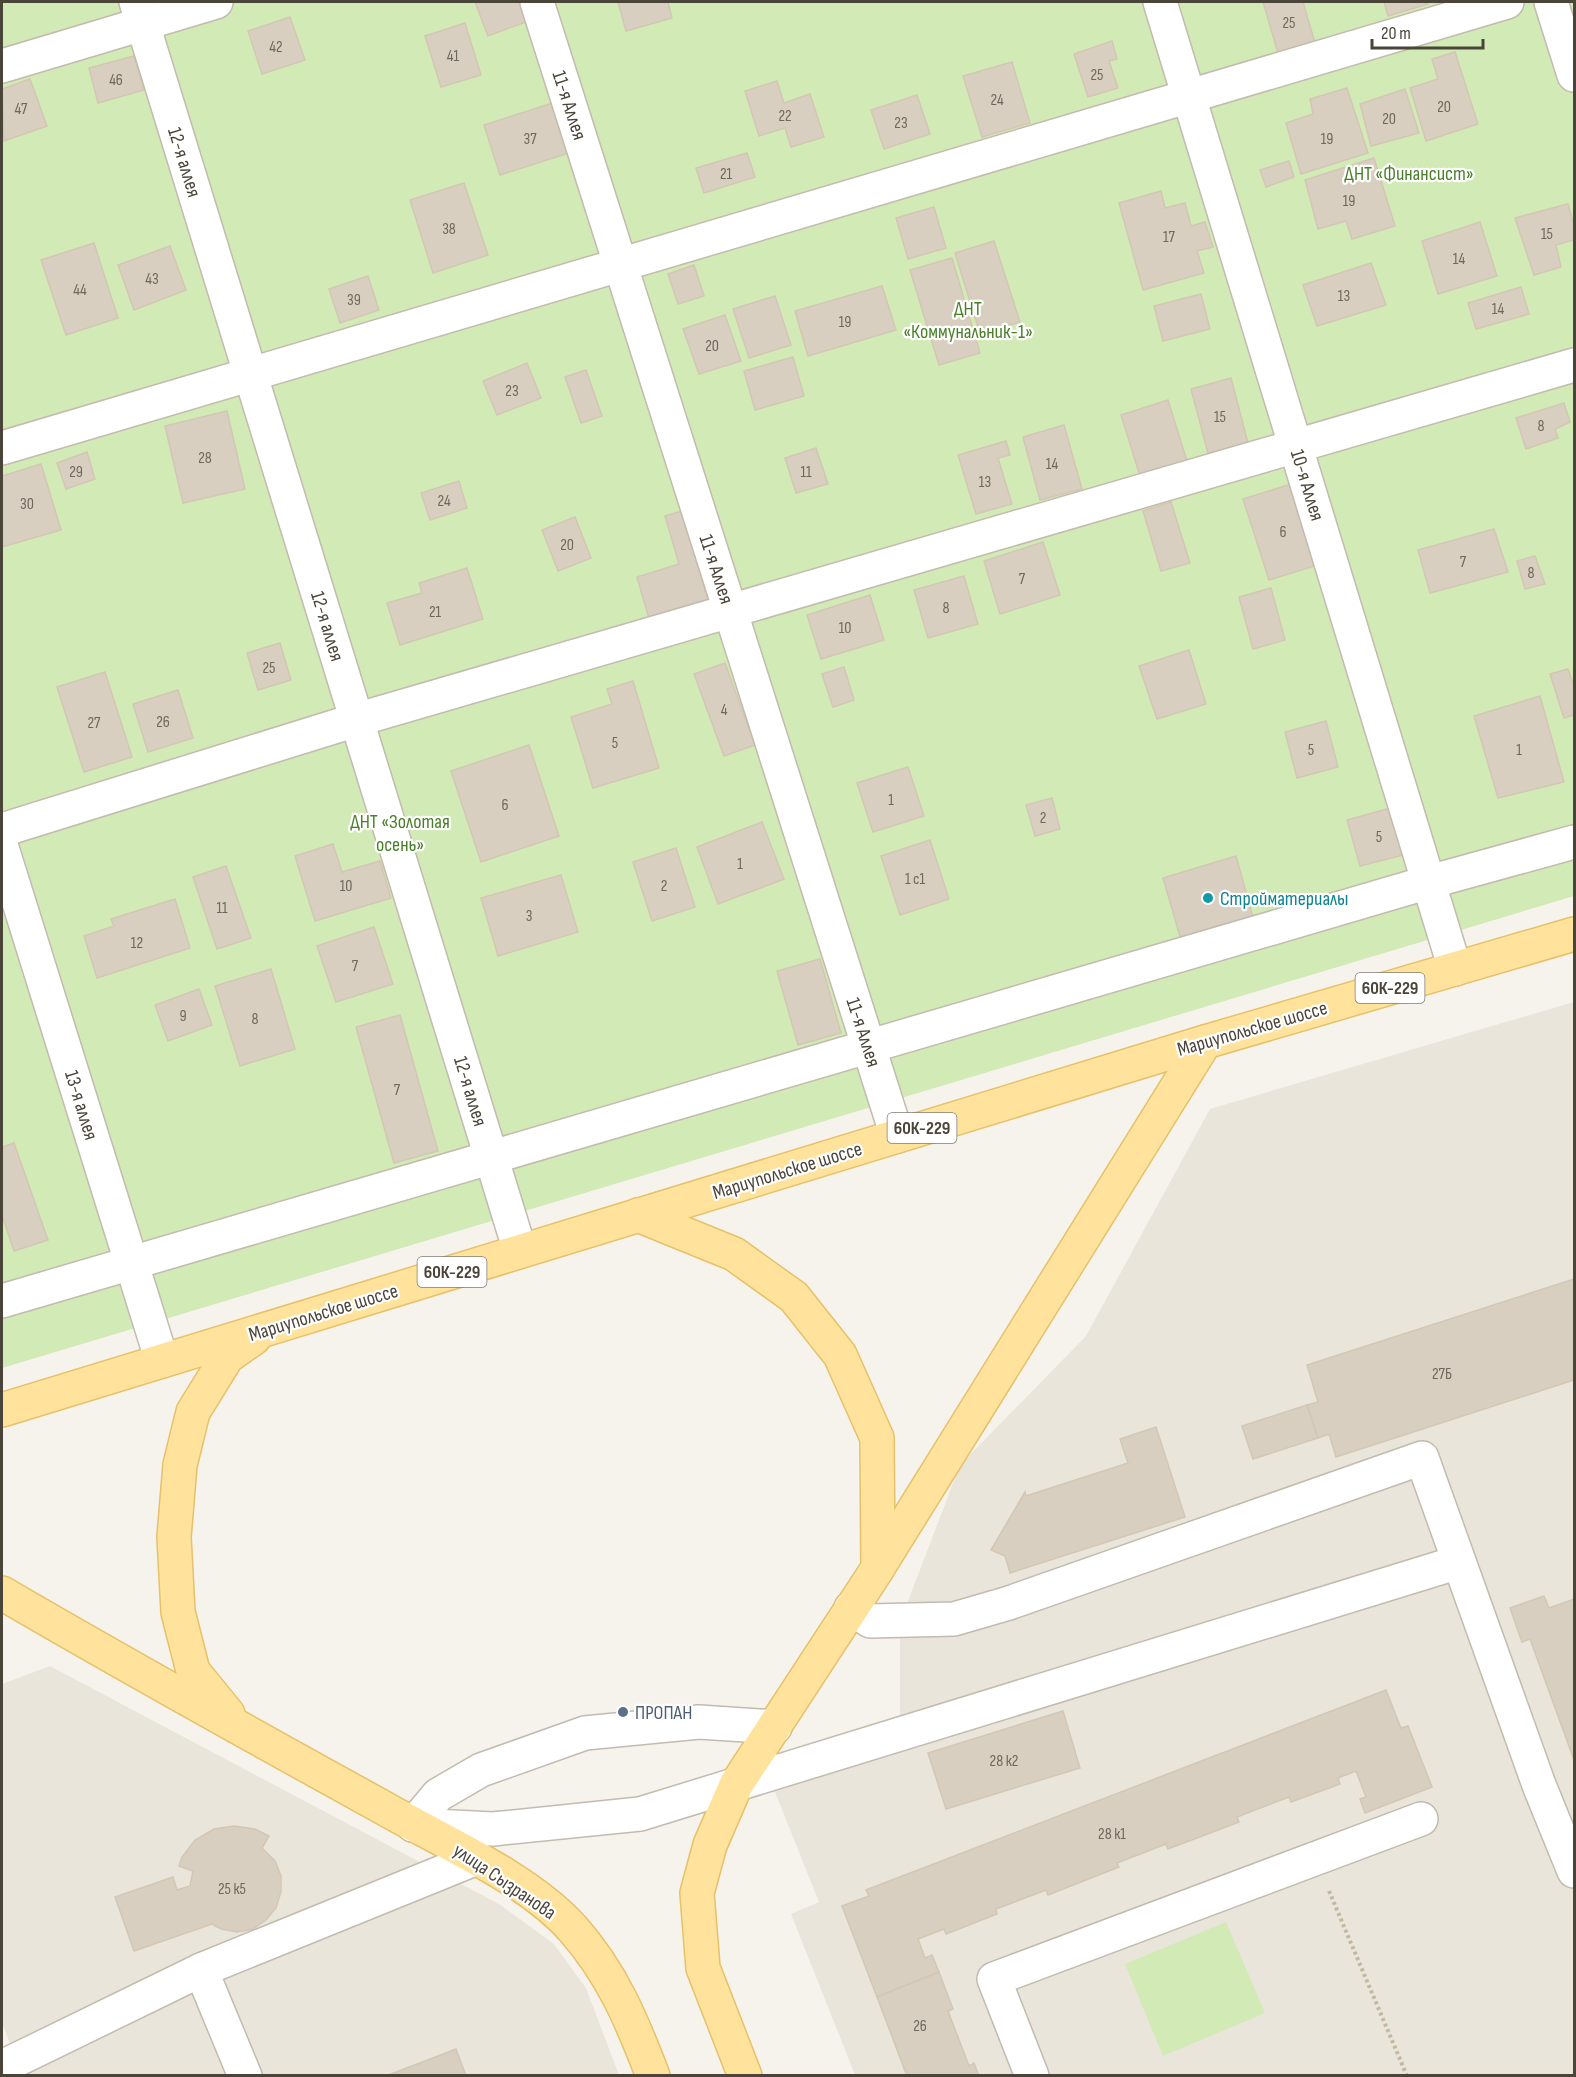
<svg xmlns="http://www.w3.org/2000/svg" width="1576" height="2077" viewBox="0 0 1576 2077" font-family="'Sofia Sans Condensed',sans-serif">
<rect width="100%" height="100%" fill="#f6f3ec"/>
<g fill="#eae5da">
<path d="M1574,1002V2075H855L791,1914L819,1902L769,1777L900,1727V1622L960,1465L1086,1336L1210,1109Z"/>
<path d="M50,1666L499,1904L554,1944L586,1988L619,2075H21L2,2022V1684Z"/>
</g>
<g fill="#d2eab5">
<path d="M2,2H1574V896L2,1368Z"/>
<path d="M1226,1922L1265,2013L1163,2056L1125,1964Z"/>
</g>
<g fill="#d8cfc1" stroke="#d3c7b4" stroke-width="1.5">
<path d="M475,2H524L531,20L488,36Z"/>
<path d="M618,2H668L672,18L626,31Z"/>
<path d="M1263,2H1303L1315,43L1278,53Z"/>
<path d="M1384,2H1427L1428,4L1388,16Z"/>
<path d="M290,17L305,60L262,74L248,31Z"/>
<path d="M465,23L481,75L441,87L425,36Z"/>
<path d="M1112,41L1117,59L1109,61L1118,88L1088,97L1074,54Z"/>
<path d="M1455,52L1478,124L1426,141L1410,88L1438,79L1432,59Z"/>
<path d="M134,56L144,90L98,103L89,68Z"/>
<path d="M1012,62L1030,123L982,137L963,76Z"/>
<path d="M30,79L47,126L4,141L2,89Z"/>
<path d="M777,81L784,103L810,94L824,137L791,147L785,128L759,136L745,91Z"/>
<path d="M1347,88L1368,153L1301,174L1286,123L1313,114L1310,99Z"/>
<path d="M1405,89L1419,133L1371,146L1360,104Z"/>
<path d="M917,95L930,134L884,149L871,110Z"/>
<path d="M559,101L575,151L500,175L484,125Z"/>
<path d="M747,153L755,177L704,193L696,168Z"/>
<path d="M1374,158L1395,226L1352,239L1346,221L1318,229L1305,180Z"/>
<path d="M1289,161L1294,177L1266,187L1260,170Z"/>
<path d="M464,183L488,255L433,273L410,200Z"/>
<path d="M1161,191L1165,208L1185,203L1191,226L1205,222L1213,247L1197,251L1204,273L1143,290L1119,203Z"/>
<path d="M1568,204L1574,225V240L1556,245L1561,267L1534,275L1515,218Z"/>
<path d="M934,207L946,248L908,259L896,218Z"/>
<path d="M1480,222L1497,276L1438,294L1422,241Z"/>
<path d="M994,241L1020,322L980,334L955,253Z"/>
<path d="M94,243L118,318L66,335L41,260Z"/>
<path d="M170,246L186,290L134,310L118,265Z"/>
<path d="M952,258L980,353L939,365L910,270Z"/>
<path d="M1371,263L1386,305L1317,326L1303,285Z"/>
<path d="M694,265L704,296L678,304L668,274Z"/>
<path d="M368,276L379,310L340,323L329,289Z"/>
<path d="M882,286L896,330L808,356L795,311Z"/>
<path d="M1521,287L1529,314L1476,329L1468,303Z"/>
<path d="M1201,294L1210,329L1163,341L1154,306Z"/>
<path d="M775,296L791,345L749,358L733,309Z"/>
<path d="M725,315L741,361L699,374L683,329Z"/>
<path d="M793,357L804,396L755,410L744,371Z"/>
<path d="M527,363L541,398L497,415L483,381Z"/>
<path d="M586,370L602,416L581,423L565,377Z"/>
<path d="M1231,378L1248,443L1208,453L1191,389Z"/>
<path d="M1168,400L1187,461L1140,476L1121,415Z"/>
<path d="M1564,403L1570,422L1555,429L1558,438L1526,449L1516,418Z"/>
<path d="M227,411L245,489L183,503L165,426Z"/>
<path d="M1064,425L1082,489L1040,500L1023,437Z"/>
<path d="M1006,441L1010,455L998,458L1012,504L976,514L958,455Z"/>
<path d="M816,448L828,484L796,493L785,458Z"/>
<path d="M87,452L95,479L66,489L57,463Z"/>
<path d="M41,464L61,530L2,547V476Z"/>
<path d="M459,481L467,508L430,520L421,493Z"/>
<path d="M1298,482L1324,563L1269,580L1243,499Z"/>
<path d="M1171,502L1190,563L1161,571L1143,511Z"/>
<path d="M682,511L709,604L650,622L637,577L679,564L665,516Z"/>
<path d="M575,517L591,558L558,571L542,530Z"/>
<path d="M1494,529L1508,572L1430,593L1418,550Z"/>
<path d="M1043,542L1060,595L1000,614L984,561Z"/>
<path d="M1535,556L1545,584L1525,589L1517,561Z"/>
<path d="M467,568L483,619L400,645L387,603L422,593L419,583Z"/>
<path d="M964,576L978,624L928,638L914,590Z"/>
<path d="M1271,588L1285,640L1253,649L1239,597Z"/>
<path d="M870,595L884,640L821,659L807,615Z"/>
<path d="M280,643L291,680L258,690L247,653Z"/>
<path d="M1189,650L1206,704L1157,719L1139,666Z"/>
<path d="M725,663L755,745L724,756L694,674Z"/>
<path d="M844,667L854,700L833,707L822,674Z"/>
<path d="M1568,669L1574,686V715L1564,718L1550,674Z"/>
<path d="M105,672L132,757L84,772L57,687Z"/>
<path d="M633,681L659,768L593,788L571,717L612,704L607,689Z"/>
<path d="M178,690L193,738L148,752L133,704Z"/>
<path d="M1540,696L1564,782L1498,798L1474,716Z"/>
<path d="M1326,721L1338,767L1297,778L1285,732Z"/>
<path d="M529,745L559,836L481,862L451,771Z"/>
<path d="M908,767L924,816L873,832L857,783Z"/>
<path d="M1052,798L1060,829L1035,836L1026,805Z"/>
<path d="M1398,806L1411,853L1360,866L1347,820Z"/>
<path d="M762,822L784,879L718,904L697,847Z"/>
<path d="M930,840L949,899L900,915L881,856Z"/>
<path d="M333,844L342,872L380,861L391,898L315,921L295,856Z"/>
<path d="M676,848L695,907L652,921L633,862Z"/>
<path d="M1236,856L1253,917L1181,940L1163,878Z"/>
<path d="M226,866L251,938L217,949L193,877Z"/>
<path d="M561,875L578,932L498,956L481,898Z"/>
<path d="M175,899L190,948L97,978L84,936L114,926L111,919Z"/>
<path d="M374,927L393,984L336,1002L317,946Z"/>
<path d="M820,959L841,1033L798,1045L777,971Z"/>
<path d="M271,969L295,1049L240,1066L215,986Z"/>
<path d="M199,989L212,1025L168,1041L155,1005Z"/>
<path d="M400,1015L438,1151L394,1163L356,1027Z"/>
<path d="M14,1143L48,1240L14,1251L2,1215V1147Z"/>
<path d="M1574,1279V1380L1336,1457L1329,1434L1318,1438L1307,1405L1318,1402L1307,1365Z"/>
<path d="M1307,1405L1318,1438L1253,1459L1242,1426Z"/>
<path d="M1156,1427L1185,1517L1010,1573L1005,1556L991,1550L1025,1492L1026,1496L1128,1463L1120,1439Z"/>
<path d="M1544,1596L1549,1608L1574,1599V1760L1530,1639L1522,1642L1510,1608Z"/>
<path d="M1386,1690L1401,1728L1408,1726L1432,1787L1365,1813L1360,1799L1366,1797L1356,1771L1338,1778L1340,1784L1291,1802L1289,1797L1237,1817L1239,1822L1168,1849L1166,1844L1117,1863L1119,1867L1048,1895L1046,1890L996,1909L997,1914L946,1934L944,1929L918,1939L925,1958L932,1955L939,1972L877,1997L842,1906L869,1896L866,1890Z"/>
<path d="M1063,1711L1080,1768L946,1809L928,1753Z"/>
<path d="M234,1826L255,1829L269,1836L262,1848L275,1861L281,1876V1892L276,1908L266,1920L253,1929L237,1932L221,1929L212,1924L134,1951L115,1897L173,1877L177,1890L190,1886L193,1871L179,1866L182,1857L195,1840L214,1829Z"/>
<path d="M939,1972L953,2009L948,2011L969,2066L974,2063L979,2076H907L877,1997Z"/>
<path d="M456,2049L466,2076H386Z"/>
</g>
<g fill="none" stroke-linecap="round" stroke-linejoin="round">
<defs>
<g id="minor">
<path d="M136,2L520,1251"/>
<path d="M537,2L897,1136"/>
<path d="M1160,2L1455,969"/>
<path d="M1551,2L1574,75"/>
<path d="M2,66L216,2"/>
<path d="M2,448L1507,2"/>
<path d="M2,830L356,720L1574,365"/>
<path d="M2,848L162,1361"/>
<path d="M2,1301L1429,882L1574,842"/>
<path d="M851,1608L870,1621L954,1619L1009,1603L1422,1458L1539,1785L1574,1871"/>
<path d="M413,1825L493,1829L640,1814L1459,1562"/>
<path d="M413,1825L438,1795L481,1770L585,1733L699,1722L775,1727"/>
<path d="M2,2067L201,1970"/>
<path d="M245,2076L201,1970L477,1858"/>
<path d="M1032,2076L994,1979L1421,1819"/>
</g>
<g id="major">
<path d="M638,1215L734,1254L794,1297L840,1355L877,1438L878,1568L736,1785L710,1845L697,1893L703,1968L745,2076"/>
<path d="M2,1410L1205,1042L1574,934"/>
<path d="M879,1566L1205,1042"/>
<path d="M2,1593C127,1666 255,1737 382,1807C441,1841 528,1878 573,1929C612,1973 632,2021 653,2076"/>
<path d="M228,1714L193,1671L178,1612L174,1537L180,1465L193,1412L227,1357L254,1338"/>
</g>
</defs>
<use href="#minor" stroke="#c2bbae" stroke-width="36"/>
<use href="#major" stroke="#e6c16a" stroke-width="36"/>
<path stroke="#c4b79f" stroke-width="4" stroke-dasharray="3 3" stroke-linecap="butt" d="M1329,1891L1407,2076"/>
<use href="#minor" stroke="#fff" stroke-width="33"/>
<use href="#major" stroke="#ffe39c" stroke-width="33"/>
</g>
<circle fill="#0f9aa8" stroke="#fff" stroke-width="2" cx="1208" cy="898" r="6"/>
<circle fill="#5c6f8a" stroke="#fff" stroke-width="2" cx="623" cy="1712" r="6"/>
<g text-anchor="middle" stroke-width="4.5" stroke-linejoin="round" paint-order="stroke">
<g font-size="16" fill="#6e675b">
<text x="1289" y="28">25</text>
<text x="276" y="52">42</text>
<text x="453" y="61">41</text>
<text x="1097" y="80">25</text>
<text x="116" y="85">46</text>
<text x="997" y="105">24</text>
<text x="1444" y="112">20</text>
<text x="21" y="114">47</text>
<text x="785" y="121">22</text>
<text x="1389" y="124">20</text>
<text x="901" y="128">23</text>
<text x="530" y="144">37</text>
<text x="1327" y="144">19</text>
<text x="726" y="179">21</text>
<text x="1349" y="206">19</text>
<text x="449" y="234">38</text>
<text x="1547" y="239">15</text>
<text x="1169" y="242">17</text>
<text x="1459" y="264">14</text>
<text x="152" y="284">43</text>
<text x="80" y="295">44</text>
<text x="1344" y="301">13</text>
<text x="354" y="305">39</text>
<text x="1498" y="314">14</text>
<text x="845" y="327">19</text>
<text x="712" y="351">20</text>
<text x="512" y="396">23</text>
<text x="1220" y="422">15</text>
<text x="1541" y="431">8</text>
<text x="205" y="463">28</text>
<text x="1052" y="469">14</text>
<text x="76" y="477">29</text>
<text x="806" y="477">11</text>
<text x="985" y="487">13</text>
<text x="444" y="506">24</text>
<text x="27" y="509">30</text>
<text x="1283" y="537">6</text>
<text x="567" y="550">20</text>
<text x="1463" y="567">7</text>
<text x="1531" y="578">8</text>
<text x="1022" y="584">7</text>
<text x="946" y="613">8</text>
<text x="435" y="617">21</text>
<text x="845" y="633">10</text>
<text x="269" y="673">25</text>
<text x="724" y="715">4</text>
<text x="163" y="727">26</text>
<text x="94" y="728">27</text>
<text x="615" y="748">5</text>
<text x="1311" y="755">5</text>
<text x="1519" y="755">1</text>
<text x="891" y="805">1</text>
<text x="505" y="810">6</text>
<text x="1043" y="823">2</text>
<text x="1379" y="842">5</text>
<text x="740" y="869">1</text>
<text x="915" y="884">1 с1</text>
<text x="346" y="891">10</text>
<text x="664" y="891">2</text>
<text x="222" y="913">11</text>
<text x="529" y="921">3</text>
<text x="137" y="948">12</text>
<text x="355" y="971">7</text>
<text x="183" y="1021">9</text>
<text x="255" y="1024">8</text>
<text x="397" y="1095">7</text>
<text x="1442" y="1379">27Б</text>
<text x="1004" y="1766">28 к2</text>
<text x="1112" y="1839">28 к1</text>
<text x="232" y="1894">25 к5</text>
<text x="920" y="2031">26</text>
</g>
<g fill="#fff" stroke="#817c74" stroke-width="1.5">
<rect x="1355.5" y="973" width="69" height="30" rx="4.5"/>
<rect x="887.5" y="1113" width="69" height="30" rx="4.5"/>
<rect x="417.5" y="1257" width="69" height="30" rx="4.5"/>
</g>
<g font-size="18" font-weight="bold" fill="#4b4439">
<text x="1390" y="994">60К-229</text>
<text x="922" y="1134">60К-229</text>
<text x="452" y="1278">60К-229</text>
</g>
<g font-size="20" fill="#4b4439" stroke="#fff">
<text transform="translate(570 105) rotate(72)" y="7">11-я Аллея</text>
<text transform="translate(185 162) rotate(73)" y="7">12-я аллея</text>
<text transform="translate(1308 485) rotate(73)" y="7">10-я Аллея</text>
<text transform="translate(717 569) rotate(72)" y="7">11-я Аллея</text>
<text transform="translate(328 626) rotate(73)" y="7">12-я аллея</text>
<text transform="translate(1252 1028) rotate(-16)" y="7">Мариупольское шоссе</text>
<text transform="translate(864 1032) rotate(72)" y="7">11-я Аллея</text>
<text transform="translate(471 1091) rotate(73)" y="7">12-я аллея</text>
<text transform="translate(82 1105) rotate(73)" y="7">13-я аллея</text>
<text transform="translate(787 1170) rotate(-17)" y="7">Мариупольское шоссе</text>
<text transform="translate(323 1312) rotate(-17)" y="7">Мариупольское шоссе</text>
<text transform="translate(505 1881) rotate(34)" y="7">улица Сызранова</text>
</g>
<g font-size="20" fill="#4a7f2a" stroke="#fff">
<text x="1409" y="180">ДНТ «Финансист»</text>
<text x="968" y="315">ДНТ<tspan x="968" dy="23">«Коммунальник-1»</tspan></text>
<text x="400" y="828">ДНТ «Золотая<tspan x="400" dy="23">осень»</tspan></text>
</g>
<g font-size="20" fill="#0d838f" stroke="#fff" text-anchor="start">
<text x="1220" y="905">Стройматериалы</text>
</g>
<g font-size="20" fill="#4e5e75" stroke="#fff" text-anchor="start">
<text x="635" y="1719">ПРОПАН</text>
</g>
</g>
<rect width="1576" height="2077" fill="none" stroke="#4b4439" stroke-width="6"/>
<path d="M1372 39v9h111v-9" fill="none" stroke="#4b4439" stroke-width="3"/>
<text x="1381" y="39" font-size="18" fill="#4b4439" stroke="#ffffff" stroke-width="4.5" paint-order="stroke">20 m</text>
</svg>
